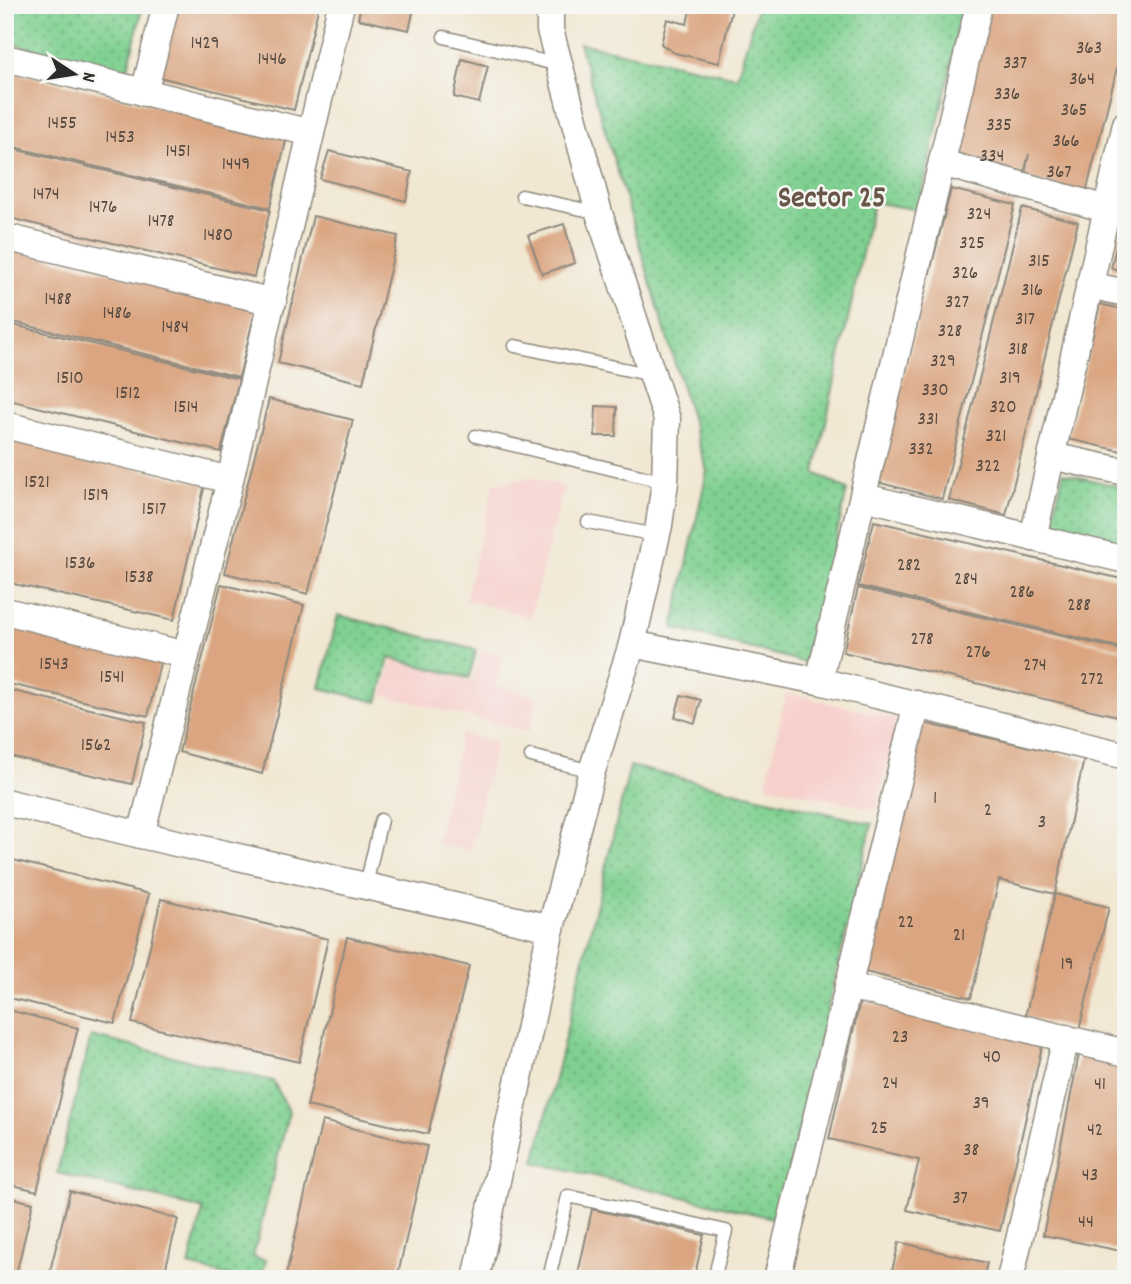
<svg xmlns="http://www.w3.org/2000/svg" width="1131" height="1284" viewBox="0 0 1131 1284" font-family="Dekko,sans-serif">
<defs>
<pattern id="grass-dots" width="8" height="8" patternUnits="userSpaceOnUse" patternTransform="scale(1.75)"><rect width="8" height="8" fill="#7fd091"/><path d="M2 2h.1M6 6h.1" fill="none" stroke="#68a977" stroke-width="1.8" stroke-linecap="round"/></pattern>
</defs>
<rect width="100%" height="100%" fill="#f6f6f2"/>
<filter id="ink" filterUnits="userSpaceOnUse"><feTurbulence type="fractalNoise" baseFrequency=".0143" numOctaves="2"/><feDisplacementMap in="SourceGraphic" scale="14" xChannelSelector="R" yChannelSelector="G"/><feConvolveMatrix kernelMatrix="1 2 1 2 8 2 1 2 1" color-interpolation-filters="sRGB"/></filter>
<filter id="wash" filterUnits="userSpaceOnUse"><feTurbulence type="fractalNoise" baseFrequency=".00686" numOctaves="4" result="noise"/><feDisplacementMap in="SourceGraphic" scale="28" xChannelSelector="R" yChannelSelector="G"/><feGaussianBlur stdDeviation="1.57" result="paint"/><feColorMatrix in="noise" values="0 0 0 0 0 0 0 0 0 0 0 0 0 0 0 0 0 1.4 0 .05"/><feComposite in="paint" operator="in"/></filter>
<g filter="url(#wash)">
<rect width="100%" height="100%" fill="#f1e7d2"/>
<g fill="#f7d0cc">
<path d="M533,478L564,486L530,617L465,600L494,483Z"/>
<path d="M482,649L503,655L495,686L538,697L529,732L383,695L392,660L473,681Z"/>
<path d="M786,693L898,719L877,810L766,785Z"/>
<path d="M461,734L496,742L471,851L436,843Z"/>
</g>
<g fill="url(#grass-dots)" stroke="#557e5e" stroke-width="2">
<path d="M5,5H143L127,72L5,42Z"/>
<path d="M758,5H965L918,210L873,202L815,473L847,490L807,663L673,628L707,471L579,43L737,77Z"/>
<path d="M1063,473L1126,488V546L1051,530Z"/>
<path d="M338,615L476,650L469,678L389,658L378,702L320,688Z"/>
<path d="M630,766L872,824L777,1219L535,1162Z"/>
<path d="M91,1036L273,1081L289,1111L253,1257L266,1260L261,1279H240L189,1266L203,1209L57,1173Z"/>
</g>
<g id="blocks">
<g fill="#daa580">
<path d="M177,5H319L294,110L159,77Z"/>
<path d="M361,5H415L409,30L358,19Z"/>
<path d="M691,5H733L719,63L675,53L661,44L667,19L687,24Z"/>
<path d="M991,5H1126V32L1086,193L1024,178L1029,154L1023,178L952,160Z"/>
<path d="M462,59L488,66L479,103L454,97Z"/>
<path d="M5,70L287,137L270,208L5,145Z"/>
<path d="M5,147L270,210L254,277L5,217Z"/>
<path d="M329,151L412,172L406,201L320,179Z"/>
<path d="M951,189L1015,205L942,499L877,482Z"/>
<path d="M1022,208L1078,222L1006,515L949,500Z"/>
<path d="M1125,211H1126V272L1111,268Z"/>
<path d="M313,216L398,236L363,383L278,363Z"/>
<path d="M564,224L575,263L542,274L528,235Z"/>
<path d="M5,248L256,308L239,377L5,320Z"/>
<path d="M1100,304L1126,310V452L1068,439Z"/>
<path d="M5,323L239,379L221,452L5,399Z"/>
<path d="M269,399L353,420L308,594L225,573Z"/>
<path d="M596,406L617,407L616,436H595Z"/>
<path d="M5,438L205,484L174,620L5,582Z"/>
<path d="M874,521L1126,580V649L858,586Z"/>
<path d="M221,584L304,605L262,774L179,752Z"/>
<path d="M858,588L1126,651V718L843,652Z"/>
<path d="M5,618L162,654L148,716L5,683Z"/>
<path d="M5,689L146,722L132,784L5,755Z"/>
<path d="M681,695L701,700L695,723L675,717Z"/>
<path d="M923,723L1084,759L1055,894L1109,907L1079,1030L1025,1017L1055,894L999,880L971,998L865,972Z"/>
<path d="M5,858L149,894L115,1023L5,997Z"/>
<path d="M161,899L328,939L299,1062L132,1023Z"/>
<path d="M347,937L469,966L428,1134L307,1106Z"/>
<path d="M860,1001L1043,1042L1000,1231L907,1210L919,1160L829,1139Z"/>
<path d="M5,1009L78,1028L37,1191L5,1183Z"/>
<path d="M1079,1054L1126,1065V1252L1043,1235Z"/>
<path d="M322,1121L427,1146L397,1279H285Z"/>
<path d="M70,1191L178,1219L163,1279H48Z"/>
<path d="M5,1196L33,1203L15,1279H5Z"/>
<path d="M592,1209L704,1235L694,1279H577Z"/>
<path d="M899,1242L987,1263L983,1279H890Z"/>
<path d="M800,1270L833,1278V1279H798Z"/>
</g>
</g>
</g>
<g filter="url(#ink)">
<use href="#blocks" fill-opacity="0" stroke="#8e897e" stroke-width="2"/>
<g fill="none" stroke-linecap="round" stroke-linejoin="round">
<defs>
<g id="lane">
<path d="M444,37L559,65"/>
<path d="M522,196L599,213"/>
<path d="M515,346L652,375"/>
<path d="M476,436L665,482"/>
<path d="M588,522L656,535"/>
<path d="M531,756L592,771"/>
<path d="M366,885L381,820"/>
<path d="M549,1279L568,1196L726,1231L714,1279"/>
</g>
<g id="street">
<path d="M5,58L311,133"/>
<path d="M144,93L166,5"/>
<path d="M942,163L1107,209"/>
<path d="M5,237L273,302"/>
<path d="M1089,285L1126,293"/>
<path d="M5,425L230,480"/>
<path d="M1051,456L1126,472"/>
<path d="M864,497L1126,560"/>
<path d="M1033,538L1126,124"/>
<path d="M5,611L186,655"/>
<path d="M632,644L819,681L1126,756"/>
<path d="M819,681L979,5"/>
<path d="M5,802L141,835L551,928"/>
<path d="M141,835L230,480L341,5"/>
<path d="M848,986L1126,1053"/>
<path d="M476,1279L551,928L592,771L632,644L659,525L665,482L667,419L599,213L550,30V5"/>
<path d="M777,1279L917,704"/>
<path d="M1010,1279L1066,1038"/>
</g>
</defs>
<use href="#lane" stroke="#8e897e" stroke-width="15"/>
<use href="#street" stroke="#8e897e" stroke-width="29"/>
<use href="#lane" stroke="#fff" stroke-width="12"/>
<use href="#street" stroke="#fff" stroke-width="26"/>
</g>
</g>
<g text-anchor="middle" stroke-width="5" stroke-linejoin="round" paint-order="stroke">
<g font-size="19" fill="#574a40">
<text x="205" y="48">1429</text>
<text x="1089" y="53">363</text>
<text x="272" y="64">1446</text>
<text x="1015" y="68">337</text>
<text x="1082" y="84">364</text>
<text x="1007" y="99">336</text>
<text x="1074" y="115">365</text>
<text x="62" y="128">1455</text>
<text x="999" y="130">335</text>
<text x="120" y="142">1453</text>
<text x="1066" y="146">366</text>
<text x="178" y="156">1451</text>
<text x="992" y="161">334</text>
<text x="236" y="169">1449</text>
<text x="1059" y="177">367</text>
<text x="46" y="199">1474</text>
<text x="103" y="212">1476</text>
<text x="979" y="219">324</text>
<text x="161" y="226">1478</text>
<text x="218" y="240">1480</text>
<text x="972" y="248">325</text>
<text x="1039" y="266">315</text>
<text x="965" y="278">326</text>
<text x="1032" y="295">316</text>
<text x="58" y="304">1488</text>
<text x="957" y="307">327</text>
<text x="117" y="318">1486</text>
<text x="1025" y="324">317</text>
<text x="175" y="332">1484</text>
<text x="950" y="336">328</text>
<text x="1018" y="354">318</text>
<text x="943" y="366">329</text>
<text x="70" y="383">1510</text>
<text x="1010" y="383">319</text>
<text x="935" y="395">330</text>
<text x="128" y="398">1512</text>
<text x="186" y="412">1514</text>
<text x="1003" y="412">320</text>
<text x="928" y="424">331</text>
<text x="996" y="441">321</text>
<text x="921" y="454">332</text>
<text x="988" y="471">322</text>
<text x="37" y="487">1521</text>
<text x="96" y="500">1519</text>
<text x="154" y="514">1517</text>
<text x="80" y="568">1536</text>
<text x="909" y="570">282</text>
<text x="139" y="582">1538</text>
<text x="966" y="584">284</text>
<text x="1022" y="597">286</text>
<text x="1079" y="610">288</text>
<text x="922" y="644">278</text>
<text x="978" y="657">276</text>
<text x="54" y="669">1543</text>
<text x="1035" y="670">274</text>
<text x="112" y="682">1541</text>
<text x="1092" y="684">272</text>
<text x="96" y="750">1562</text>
<text x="935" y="803">1</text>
<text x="988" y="815">2</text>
<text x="1042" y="827">3</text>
<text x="906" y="927">22</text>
<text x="959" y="940">21</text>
<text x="1067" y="969">19</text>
<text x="900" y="1042">23</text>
<text x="992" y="1062">40</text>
<text x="890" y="1088">24</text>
<text x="1100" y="1089">41</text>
<text x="981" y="1108">39</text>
<text x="879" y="1133">25</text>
<text x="1095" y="1135">42</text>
<text x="971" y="1155">38</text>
<text x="1090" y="1180">43</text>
<text x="960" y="1203">37</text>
<text x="1086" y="1227">44</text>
</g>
<g font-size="30" font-weight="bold" fill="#685649" stroke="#f6f6f2">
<text x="832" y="206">Sector 25</text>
</g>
</g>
<rect width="1131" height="1284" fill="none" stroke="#f6f6f2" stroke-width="28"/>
<g transform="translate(74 74) rotate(102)" stroke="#f6f6f2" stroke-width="5" paint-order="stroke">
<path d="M0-5L12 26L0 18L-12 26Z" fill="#2b2b2b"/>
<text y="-10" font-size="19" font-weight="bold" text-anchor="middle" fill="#2b2b2b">N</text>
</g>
</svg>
